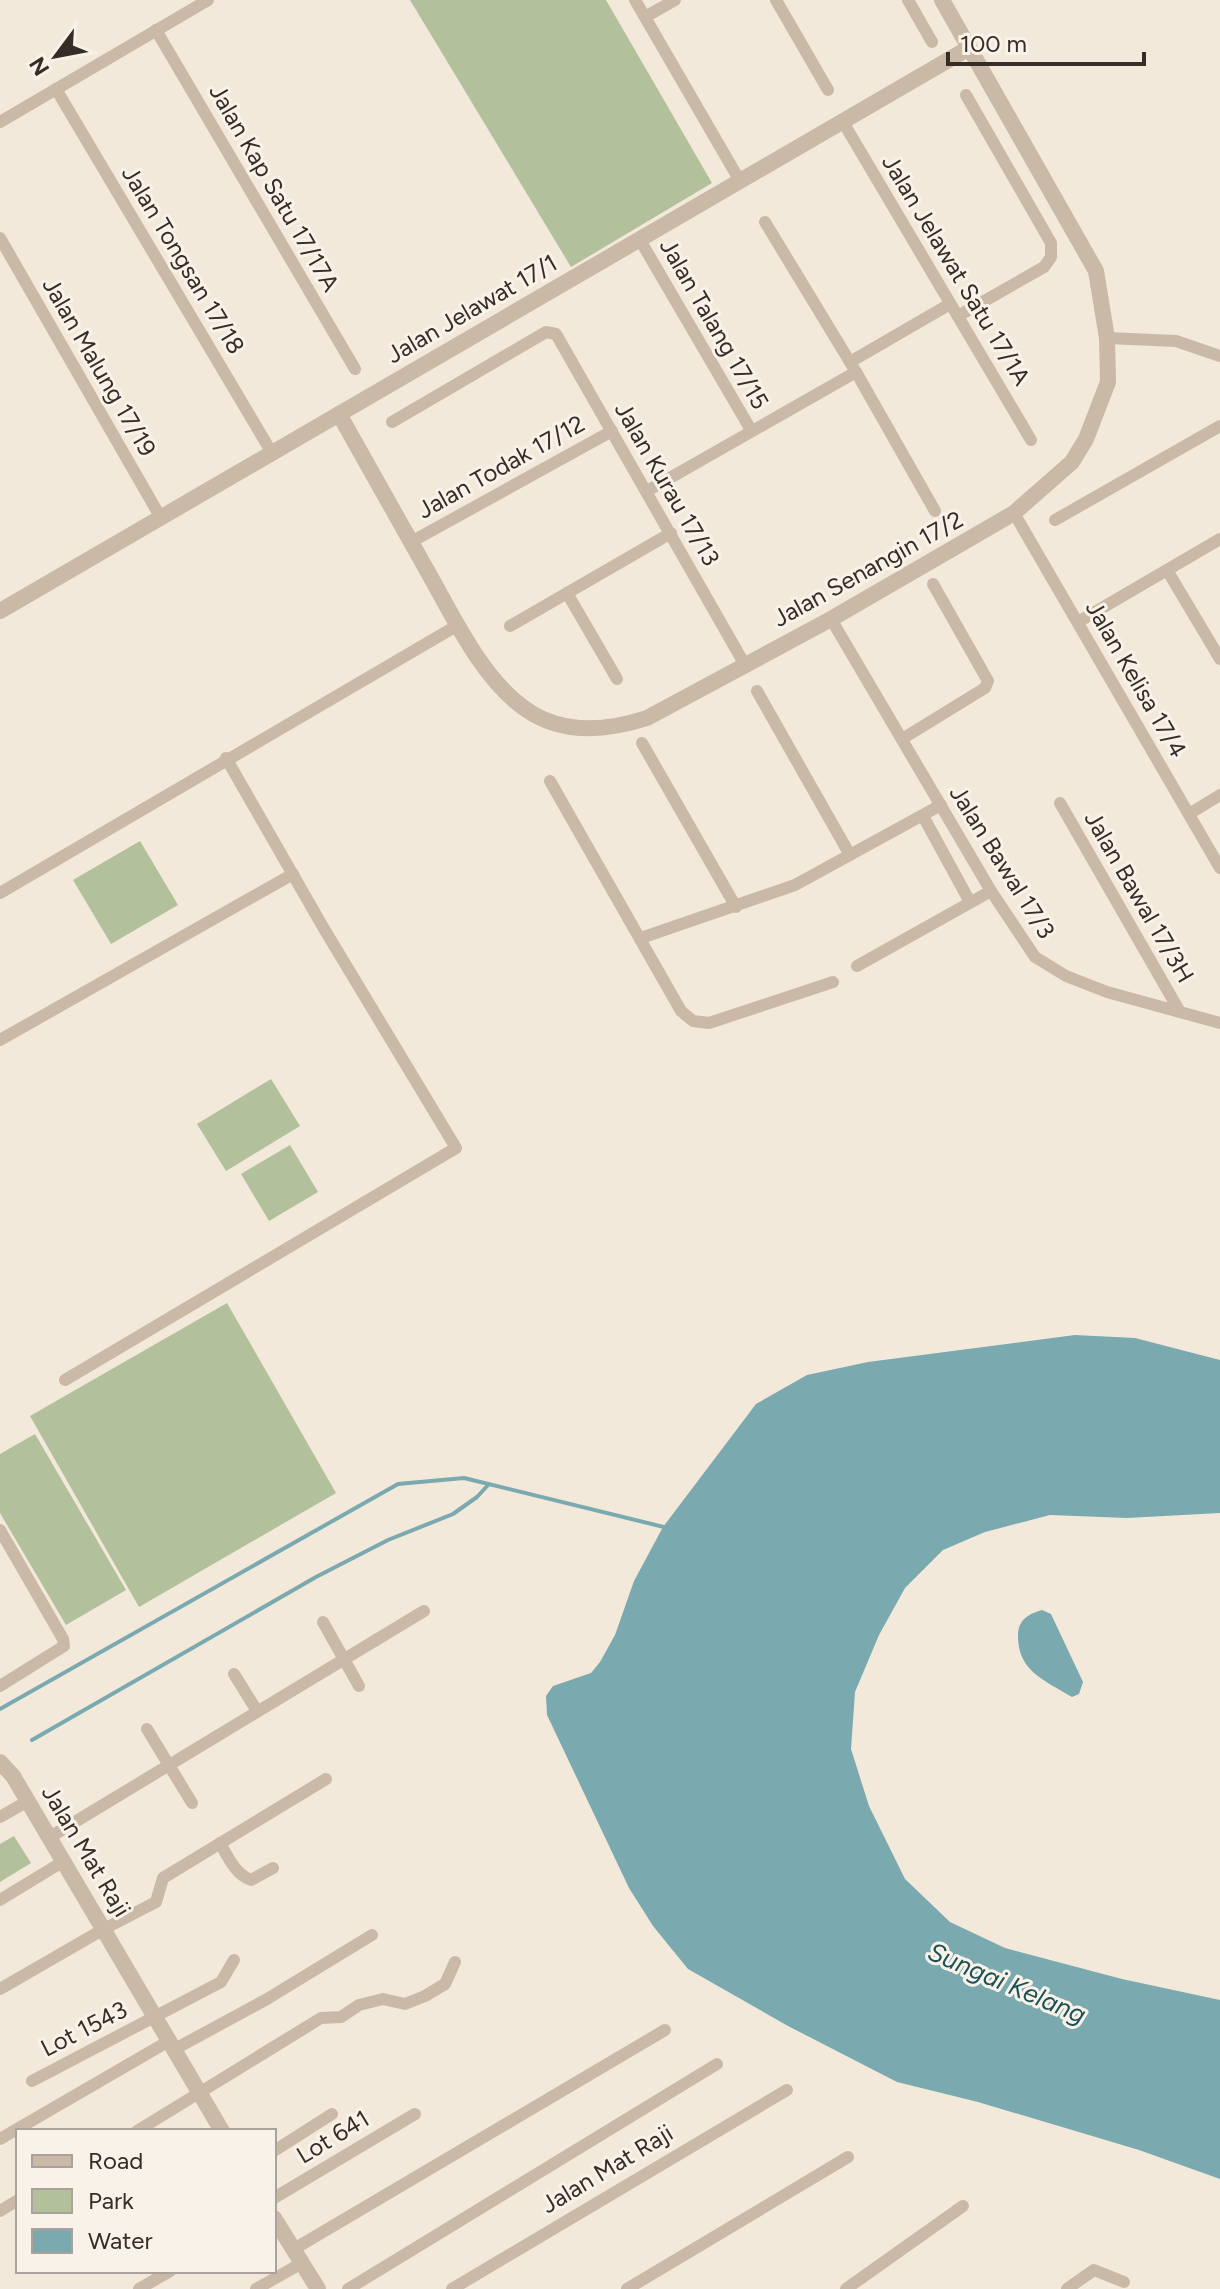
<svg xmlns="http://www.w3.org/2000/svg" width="1220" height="2289" viewBox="0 0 1220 2289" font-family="Figtree,sans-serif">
<rect width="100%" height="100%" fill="#f2e9db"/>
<g fill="#b2c19b">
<path d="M410,0H606L712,183L571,267Z"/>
<path d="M140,841L178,905L111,944L73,880Z"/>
<path d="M271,1079L300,1126L226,1171L197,1124Z"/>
<path d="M290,1145L318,1192L269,1221L241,1174Z"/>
<path d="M227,1303L336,1493L139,1607L30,1416Z"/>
<path d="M35,1434L126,1590L66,1625L0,1513V1454Z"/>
<path d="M14,1836L31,1863L0,1882V1844Z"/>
</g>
<g fill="#7aaaaf">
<path d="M1075,1335L1135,1338L1220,1360V1513L1127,1518L1050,1515L985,1532L943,1550L905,1588L879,1635L855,1692L851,1749L869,1806L905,1879L950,1922L1005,1948L1122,1979L1220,2000V2179L1139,2150L978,2102L897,2082L788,2026L688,1969L653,1926L629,1888L547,1715L546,1696L553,1686L591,1673L600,1662L615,1635L634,1581L663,1527L756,1404L807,1375L868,1362Z"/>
<path d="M1042,1610L1051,1614L1083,1682L1079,1694L1072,1697C1044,1680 1017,1671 1018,1634C1019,1619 1029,1614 1042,1610Z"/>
</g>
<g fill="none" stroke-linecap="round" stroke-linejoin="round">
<g stroke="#7aaaaf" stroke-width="4">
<path d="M0,1709L398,1484L464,1478L668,1528"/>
<path d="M32,1740L316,1577L388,1540L453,1514L477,1497L489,1484"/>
</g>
<g stroke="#cab9a7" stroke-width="12">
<path d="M635,0L740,181"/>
<path d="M776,0L828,90"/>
<path d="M908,0L932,42"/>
<path d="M645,17L675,0"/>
<path d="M156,30L355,369"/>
<path d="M56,89L272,453"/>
<path d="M0,122L208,0"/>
<path d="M843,122L1031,440"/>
<path d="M765,222L856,372L935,511"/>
<path d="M0,238L161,518"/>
<path d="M640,240L751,430"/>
<path d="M958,316L1044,267L1051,257V243L966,95"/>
<path d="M1107,338L1176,341L1220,356"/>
<path d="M850,362L950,304"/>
<path d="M392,422L546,332L556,334L745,665"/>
<path d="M647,491L856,372"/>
<path d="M1014,513L1220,868"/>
<path d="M1055,520L1220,426"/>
<path d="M411,542L612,431"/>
<path d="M1167,570L1220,659"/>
<path d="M567,593L617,679"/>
<path d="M831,619L991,891L1035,957L1066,976L1107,992L1220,1023"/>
<path d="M1078,622L1220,539"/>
<path d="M510,626L671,533"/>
<path d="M757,691L850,855"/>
<path d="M902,739L985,688L988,681L933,584"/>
<path d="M642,743L736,907"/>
<path d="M550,781L681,1011L693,1021L709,1023L833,982"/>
<path d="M1060,803L1180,1012"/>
<path d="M1189,814L1220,795"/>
<path d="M923,816L970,902"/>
<path d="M0,893L458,625"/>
<path d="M641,938L795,885L941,805"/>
<path d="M857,966L991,891"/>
<path d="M0,1040L293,874"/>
<path d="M65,1380L456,1148L323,927L226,758"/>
<path d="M0,1530L63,1639L64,1646L0,1686"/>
<path d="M323,1622L359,1686"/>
<path d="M234,1674L257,1711"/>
<path d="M147,1729L192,1803"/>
<path d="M0,1817L28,1801"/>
<path d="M50,1837L424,1611"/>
<path d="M220,1843C228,1857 235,1874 251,1880L273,1868"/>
<path d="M0,1900L64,1861"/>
<path d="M0,1989L104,1929L156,1902L163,1878L326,1779"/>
<path d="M175,2049L267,1999L372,1935"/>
<path d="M32,2081L221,1982L234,1960"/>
<path d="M137,2131L321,2018L341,2017L359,2005L383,1999L405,2004L425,1996L445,1984L455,1962"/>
<path d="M0,2139L169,2041"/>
<path d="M274,2151L332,2114"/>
<path d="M274,2198L415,2114"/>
<path d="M0,2211L18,2200"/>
<path d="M294,2249L665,2030"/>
<path d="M139,2289L170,2271"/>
<path d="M256,2289L302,2263"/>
<path d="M348,2289L717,2064"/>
<path d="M452,2289L787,2090"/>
<path d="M627,2289L848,2157"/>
<path d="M846,2289L963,2206"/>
<path d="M1067,2289L1094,2270L1124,2282"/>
</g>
<g stroke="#cab9a7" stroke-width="16">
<path d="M339,414C369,467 399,521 429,574C454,618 482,678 524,708C561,735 607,731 647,718L831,619L1014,513L1072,462L1086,439L1108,382L1107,338L1096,271L942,0"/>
<path d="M0,611L969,48"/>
<path d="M0,1762L13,1776L222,2131"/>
<path d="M274,2218L318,2289"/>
</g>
</g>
<g text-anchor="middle" stroke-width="6" stroke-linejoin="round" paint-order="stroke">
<g font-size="24" fill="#372d28" stroke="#f9f2e8">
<text transform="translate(274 188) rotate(60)" y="8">Jalan Kap Satu 17/17A</text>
<text transform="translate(183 260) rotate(59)" y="8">Jalan Tongsan 17/18</text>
<text transform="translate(956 270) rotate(59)" y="8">Jalan Jelawat Satu 17/1A</text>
<text transform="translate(472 309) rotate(-30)" y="8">Jalan Jelawat 17/1</text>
<text transform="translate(714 324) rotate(60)" y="8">Jalan Talang 17/15</text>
<text transform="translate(99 367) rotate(60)" y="8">Jalan Malung 17/19</text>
<text transform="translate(501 467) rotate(-29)" y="8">Jalan Todak 17/12</text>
<text transform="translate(667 484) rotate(60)" y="8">Jalan Kurau 17/13</text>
<text transform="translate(868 569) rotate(-29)" y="8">Jalan Senangin 17/2</text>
<text transform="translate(1136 679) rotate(60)" y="8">Jalan Kelisa 17/4</text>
<text transform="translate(1002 862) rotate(58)" y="8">Jalan Bawal 17/3</text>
<text transform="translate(1139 897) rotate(60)" y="8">Jalan Bawal 17/3H</text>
<text transform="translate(86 1851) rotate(59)" y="8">Jalan Mat Raji</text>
<text transform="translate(84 2029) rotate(-27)" y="8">Lot 1543</text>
<text transform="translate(333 2137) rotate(-31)" y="8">Lot 641</text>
<text transform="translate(607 2169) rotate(-31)" y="8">Jalan Mat Raji</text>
</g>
<g font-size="26" font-style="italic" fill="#1d5158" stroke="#f9f2e8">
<text transform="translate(1007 1983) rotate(23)" y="9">Sungai Kelang</text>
</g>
</g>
<rect x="16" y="2129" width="260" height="144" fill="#f9f2e8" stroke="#aba39b" stroke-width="2"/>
<rect x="32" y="2155" width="40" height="12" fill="#cab9a7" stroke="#aba39b" stroke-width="2"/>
<text x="88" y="2169" font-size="24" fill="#372d28">Road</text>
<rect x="32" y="2189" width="40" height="24" fill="#b2c19b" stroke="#aba39b" stroke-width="2"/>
<text x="88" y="2209" font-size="24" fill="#372d28">Park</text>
<rect x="32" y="2229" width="40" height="24" fill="#7aaaaf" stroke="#aba39b" stroke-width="2"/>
<text x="88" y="2249" font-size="24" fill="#372d28">Water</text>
<g transform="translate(56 56) rotate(238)" stroke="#f9f2e8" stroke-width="6" paint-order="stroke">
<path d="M0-6L14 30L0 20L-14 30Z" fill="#372d28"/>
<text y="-12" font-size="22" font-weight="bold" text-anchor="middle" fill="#372d28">N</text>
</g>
<path d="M948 52v12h196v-12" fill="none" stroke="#372d28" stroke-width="4"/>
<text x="960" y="52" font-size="24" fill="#372d28" stroke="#f9f2e8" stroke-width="6" paint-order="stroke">100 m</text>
</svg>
